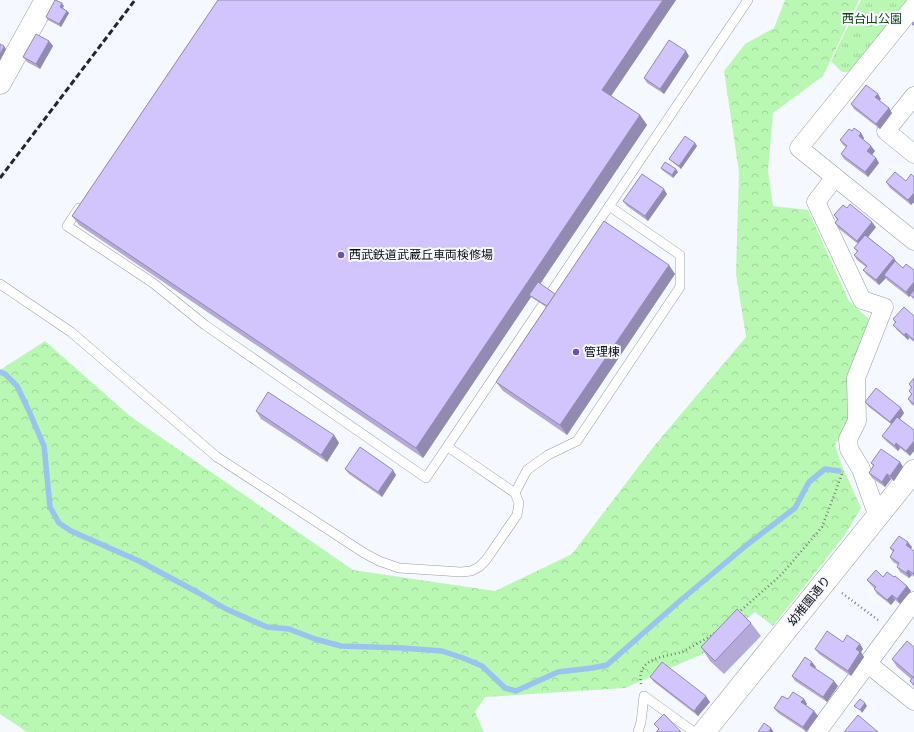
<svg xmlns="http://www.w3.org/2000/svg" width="914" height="732" viewBox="0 0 914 732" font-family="Poppins,'Noto Sans JP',sans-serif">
<defs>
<pattern id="forest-crowns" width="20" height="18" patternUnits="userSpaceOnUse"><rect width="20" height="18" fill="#b9f8b2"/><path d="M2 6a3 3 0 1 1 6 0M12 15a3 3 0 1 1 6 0" fill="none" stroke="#9ed398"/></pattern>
<pattern id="park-tufts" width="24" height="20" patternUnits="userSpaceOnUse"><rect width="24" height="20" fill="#b9f8b2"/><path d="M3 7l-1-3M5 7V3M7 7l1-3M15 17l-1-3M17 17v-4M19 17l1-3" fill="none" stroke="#9ed398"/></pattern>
</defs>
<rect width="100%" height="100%" fill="#f6f8ff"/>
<path fill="url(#forest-crowns)" d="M785,0H859L823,76L773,113L768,171L773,206L808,210L849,301L869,319L848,378L849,421L835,445L842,466L861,508L844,536L773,626L755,612L709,651L625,688L485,697L475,712L484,732H27L0,714V370L45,341L130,416L353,570L495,591L572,554L655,445L746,337L736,274L739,172L724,71L745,44L774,28Z"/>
<path fill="url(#park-tufts)" d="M861,0H908L851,72H842L831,61Z"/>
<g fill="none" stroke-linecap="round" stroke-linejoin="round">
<path stroke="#9ac3f0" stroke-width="5.5" d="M0,372L5,374L17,386L29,411L44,446L50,507L59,523L71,531L139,561L197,592L226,609L267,627L289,629L315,639L341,646L402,648L442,651L463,658L482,666L505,688L516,691L558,672L592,668L607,665L681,600L748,544L795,508L809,482L825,469L839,471"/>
<defs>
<g id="service">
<path d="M79,208L67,226L153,283L205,325L426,478L748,0"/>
<path d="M0,284L71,332L217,457L364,553L379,561L399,568L461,572L471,571L479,567L486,560L517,515L519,503L515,493L448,447"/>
<path d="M515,493L527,470L548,455L577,441L680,287V255L609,206"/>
<path d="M638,732L641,722L644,696L694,732"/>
</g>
<g id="minor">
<path d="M914,6L799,148L914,241"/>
<path d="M914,96L886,131L914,154"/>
<path d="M835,177L816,202L862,300L884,307L856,378L857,421L848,439L849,449L861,469L878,517"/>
<path d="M867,663L914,701"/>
<path d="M817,732L914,601"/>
</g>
<g id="tertiary">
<path d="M0,83L46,0"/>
<path d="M704,732L914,471"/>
</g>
</defs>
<use href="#service" stroke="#989ca6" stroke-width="10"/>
<use href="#minor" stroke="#989ca6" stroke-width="19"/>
<use href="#tertiary" stroke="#989ca6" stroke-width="23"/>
<g stroke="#797a7f" stroke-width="2.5" stroke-dasharray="1 3" stroke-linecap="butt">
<path d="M842,593L878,620"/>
<path d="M738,613L781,575L822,527L842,474V472"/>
<path d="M641,684C636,657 665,657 682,652C686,650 689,648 693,646C700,642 708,638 715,633"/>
</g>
<use href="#service" stroke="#fff" stroke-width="9"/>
<use href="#minor" stroke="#fff" stroke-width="18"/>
<use href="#tertiary" stroke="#fff" stroke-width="22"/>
<path stroke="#26272b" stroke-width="3" stroke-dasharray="6 3" stroke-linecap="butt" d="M0,178L135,0"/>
</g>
<g fill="#b5a9da">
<path d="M218,0H676L611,96L640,115L647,125L540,284L555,294L675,274L567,435L503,391L496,382L546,307L531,297L423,458L79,225L72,216Z"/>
<path d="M64,6L63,8L69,13L61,27L48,20L46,17Z"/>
<path d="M49,41L53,46L40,69L27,62L23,57Z"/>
<path d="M689,56L664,94L647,83L644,78Z"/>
<path d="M881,99L879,101L889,108L892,113L880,129L854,109L851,104Z"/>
<path d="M852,131L861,133L864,138L863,139L871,146L875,151L872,155L876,158L879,163L868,177L844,159L841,154L846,147L843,145L840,140Z"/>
<path d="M695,143L697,146L681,169L671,161L669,159Z"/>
<path d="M661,168L678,172L673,178L662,170Z"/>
<path d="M914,177V202L911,205L890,188L886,182L906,181Z"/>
<path d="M667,194L648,221L627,206L623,201Z"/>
<path d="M834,215L876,227L868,237L894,258L897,263L903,268L914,270V300L911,295L909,297L887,280L886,278L879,285L867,275L863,270L866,267L857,260L854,255L857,252L854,248L858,244L838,228L835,223L837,220Z"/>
<path d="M914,316V342L909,338L908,340L897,330L893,325L895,323L893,319Z"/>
<path d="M914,378V406L911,404L908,399L911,394L909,391L911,388L909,384Z"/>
<path d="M865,402L901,408L904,413L900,419L910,456L900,448L898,451L886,441L882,436L891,424L869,407Z"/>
<path d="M256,411L334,435L339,443L327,462L261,419Z"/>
<path d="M900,462L903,467L894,481L891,479L885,487L872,478L869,473L873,466L871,463Z"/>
<path d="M345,469L396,475L382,497L349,474Z"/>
<path d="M912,547L910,549L914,551V577L912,575L909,578L900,572L897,567L898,565L893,562L890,557L893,552L890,548Z"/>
<path d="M883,577H894L907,586L911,591L900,604L895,600L891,605L877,594L874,589V588L871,585L867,580Z"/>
<path d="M751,623L761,636L724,674L710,661L701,647Z"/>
<path d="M843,642L860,644L863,649L861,652L864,657L851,676L819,654L815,649Z"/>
<path d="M914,647V687L910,681L911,679L897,667L892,659Z"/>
<path d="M816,667L815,668L838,686L827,702L795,681L792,676Z"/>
<path d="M650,677L710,702L698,716L654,682Z"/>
<path d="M788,699H804L807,704L806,705L814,711L818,716L807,732L778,713L774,708Z"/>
</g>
<g fill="#938ab1">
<path d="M663,0H676L609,99L602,90Z"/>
<path d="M62,3L64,6L62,9L60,7Z"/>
<path d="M67,11L69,13L61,27L59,24Z"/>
<path d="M49,41L53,46L40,69L36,64Z"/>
<path d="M4,46L6,49L0,61V55Z"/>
<path d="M686,51L689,56L664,94L660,89Z"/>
<path d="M878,94L881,99L878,102L875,97Z"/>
<path d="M889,108L892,113L880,129L876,124Z"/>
<path d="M640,115L647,125L532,296L529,295L531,297L423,458L416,448Z"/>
<path d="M861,133L864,138L862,141L859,136Z"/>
<path d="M695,143L697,146L681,169L679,166Z"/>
<path d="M871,146L875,151L871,156L867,151Z"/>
<path d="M876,158L879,163L868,177L865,172Z"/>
<path d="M676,169L678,172L673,178L672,175Z"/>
<path d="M664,189L667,194L648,221L645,216Z"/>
<path d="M914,193V202L911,205L908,200Z"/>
<path d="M872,222L876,227L861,246L857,241Z"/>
<path d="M894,258L897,264L884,275L886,278L879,285L876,280Z"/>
<path d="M669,265L675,274L567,435L560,425Z"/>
<path d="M914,282V291L909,297L906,292Z"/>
<path d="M906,333L909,338L908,340L904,335Z"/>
<path d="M901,408L904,413L894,427L890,422Z"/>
<path d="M334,435L339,443L327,462L321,455Z"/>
<path d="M914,441V451L910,456L906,451Z"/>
<path d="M896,443L900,448L898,451L895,446Z"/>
<path d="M900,462L903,467L894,481L890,476Z"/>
<path d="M393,470L396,475L382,497L378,492Z"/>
<path d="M887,474L891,479L885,487L882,482Z"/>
<path d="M908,542L912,547L909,551L906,545Z"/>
<path d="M908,570L912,575L909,578L906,573Z"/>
<path d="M907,586L911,591L900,604L897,599Z"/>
<path d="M892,595L895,600L891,605L887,600Z"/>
<path d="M860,644L863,649L861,652L864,657L851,676L848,671L856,649Z"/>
<path d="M812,662L816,667L813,670L810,665Z"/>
<path d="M834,681L838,686L827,702L823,697Z"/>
<path d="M706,696L710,702L698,716L694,711Z"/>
<path d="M804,699L807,704L805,707L801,702Z"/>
<path d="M865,703L867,706L862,713L860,710Z"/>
<path d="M814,711L818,716L806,732L803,727Z"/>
<path d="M771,728L774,732H769V731Z"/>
</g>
<g fill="#d2c5fd" stroke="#938ab1">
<path d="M55,0L62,3L60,7L67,11L59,24L46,17Z"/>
<path d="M218,0H663L602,90L640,115L416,448L72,216Z"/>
<path d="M914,22V26L912,24Z"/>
<path d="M36,34L49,41L36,64L23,57Z"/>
<path d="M669,40L686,51L660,89L644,78Z"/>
<path d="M0,44L4,46L0,55Z"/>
<path d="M866,85L878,94L875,97L889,108L876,124L851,104Z"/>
<path d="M854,128L861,133L859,136L871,146L867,151L876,158L865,172L841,154L847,146L840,140L849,129L852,131Z"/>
<path d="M685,136L695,143L679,166L669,159Z"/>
<path d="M665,162L676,169L672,175L661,168Z"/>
<path d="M895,172L906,181L911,174L914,177V193L908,200L886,182Z"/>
<path d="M642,174L664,189L645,216L623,201Z"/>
<path d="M850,204L872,222L857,241L835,223L838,219L834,215L843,205L847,208Z"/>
<path d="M604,221L669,265L560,425L496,382Z"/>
<path d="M865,235L894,258L876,280L863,270L867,266L854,255L858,251L854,248Z"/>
<path d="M895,261L903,268L906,264L914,270V282L906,292L884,275Z"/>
<path d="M538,282L555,294L547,306L529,295Z"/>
<path d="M914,290V298L910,295Z"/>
<path d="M904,307L914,316V340L906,333L904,335L893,325L896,322L893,319Z"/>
<path d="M914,378V404L908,399L912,394L909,391L912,387L909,384Z"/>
<path d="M876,388L901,408L890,422L865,402Z"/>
<path d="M268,392L334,435L321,455L256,411Z"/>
<path d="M897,417L914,430V441L906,451L896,443L895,446L882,436Z"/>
<path d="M360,447L393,470L378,492L345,469Z"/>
<path d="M881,449L900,462L890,476L887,474L882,482L869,473L874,465L871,463Z"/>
<path d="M899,536L908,542L906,545L914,551V574L908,570L906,573L897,567L899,563L890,557L894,550L890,548Z"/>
<path d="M876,570L883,577L887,572L894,577L895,576L907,586L897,599L892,595L887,600L874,589L876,587L867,580Z"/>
<path d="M737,609L751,623L715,661L701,647Z"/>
<path d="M827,631L843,642L847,635L860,644L856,649L860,652L848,671L815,649Z"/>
<path d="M907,641L914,647V685L910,681L913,677L892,659Z"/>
<path d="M805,657L812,662L810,665L834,681L823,697L792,676Z"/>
<path d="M662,662L706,696L694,711L650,677Z"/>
<path d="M793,692L804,699L801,702L814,711L803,727L774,708L782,696L788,699Z"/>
<path d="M860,699L865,703L860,710L854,706Z"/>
<path d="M664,714L681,732H656L659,729L654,724Z"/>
<path d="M858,715L878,732H844Z"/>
<path d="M764,723L771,728L769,731L770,732H758Z"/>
</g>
<g fill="#714cc5" stroke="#f6f8ff" stroke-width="1.5">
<circle cx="341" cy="255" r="4"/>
<circle cx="576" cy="352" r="4"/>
</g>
<g text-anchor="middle" stroke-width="4" stroke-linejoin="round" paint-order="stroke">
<g font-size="12" fill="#144310" stroke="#f6f8ff">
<text x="872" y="23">西台山公園</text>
</g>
<g font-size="12" fill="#0e0f13" stroke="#f6f8ff" text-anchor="start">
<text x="349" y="259">西武鉄道武蔵丘車両検修場</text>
<text x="584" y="356">管理棟</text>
</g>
<g font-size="12" fill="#0e0f13" stroke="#f6f8ff">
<text transform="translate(809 601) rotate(-51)" y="4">幼稚園通り</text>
</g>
</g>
</svg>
